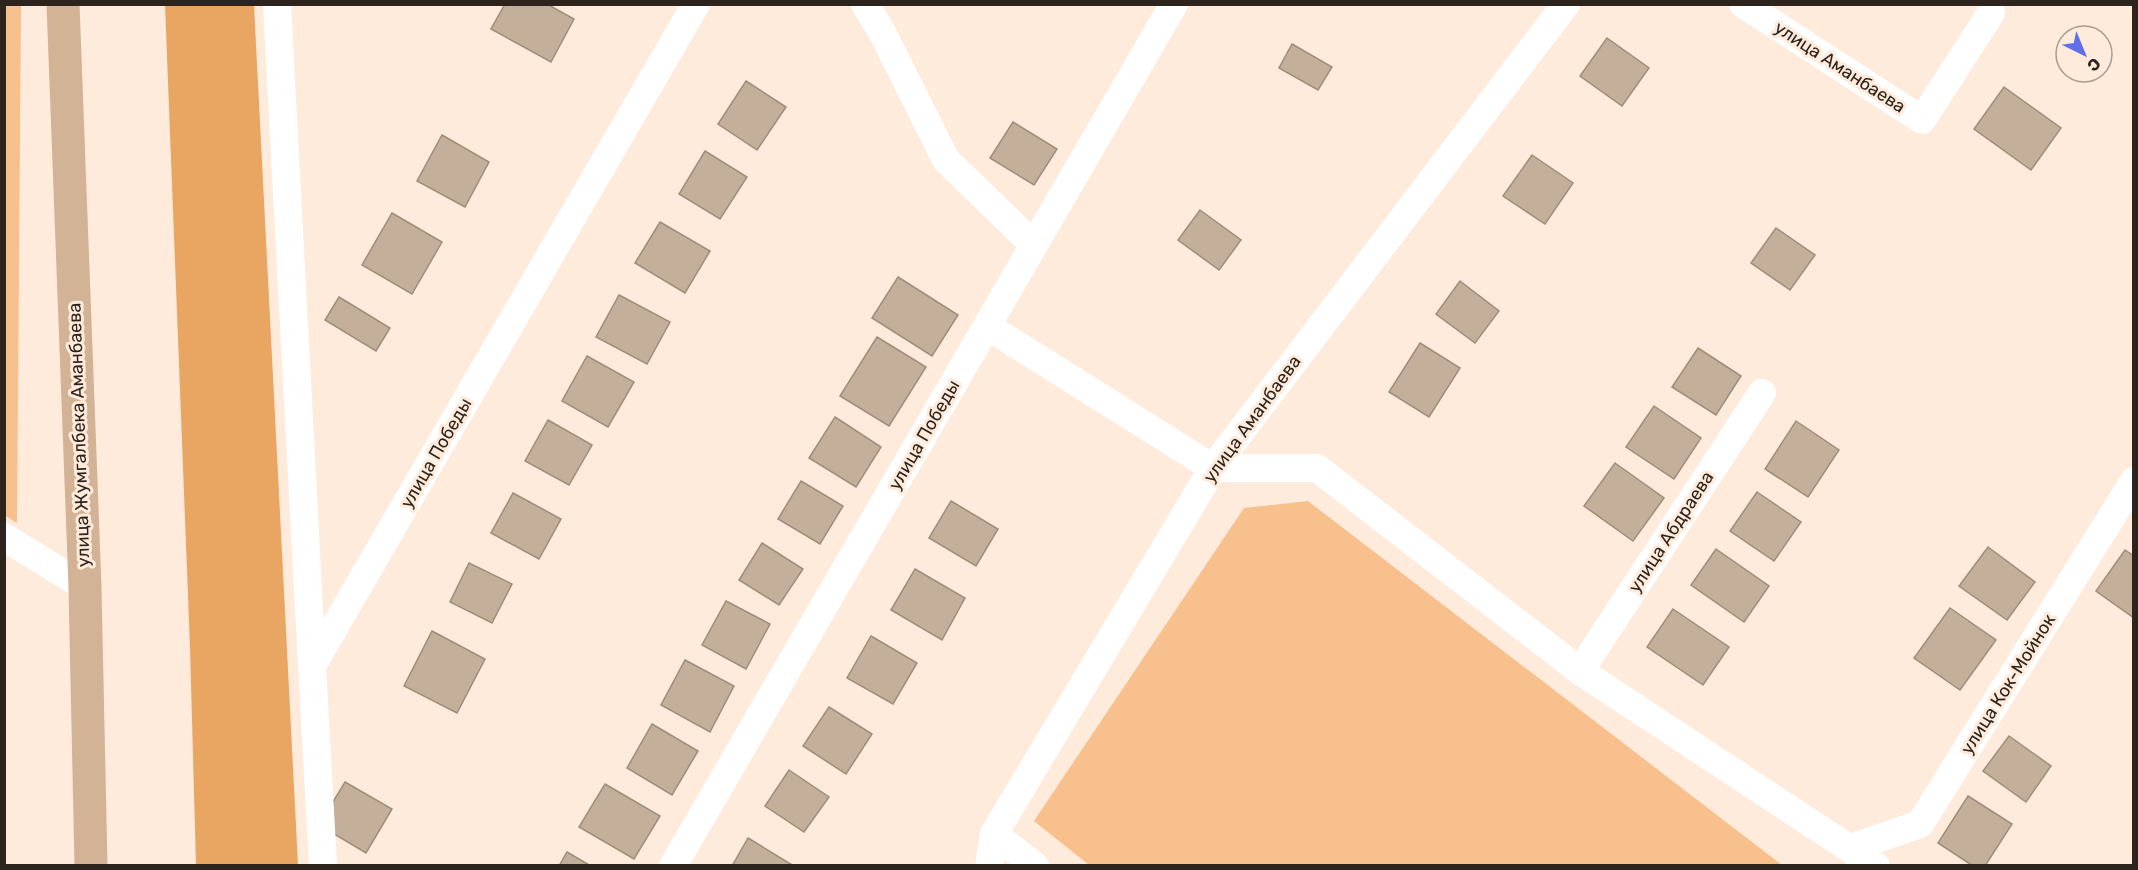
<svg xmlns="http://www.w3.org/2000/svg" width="2138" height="870" viewBox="0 0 2138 870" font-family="Rubik,sans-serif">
<rect width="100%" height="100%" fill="#feebdb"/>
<g fill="#f7c08d">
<path d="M4,5H21L17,523L4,515Z"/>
<path d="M1308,501L1782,865H1089L1034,821L1244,508Z"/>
</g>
<path fill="#e9a562" d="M165,5H254L298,865H196L190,647Z"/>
<g fill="#c4af9b" stroke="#a18c79" stroke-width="1.5">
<path d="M505,4H547L574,19L551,62L491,29Z"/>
<path d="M1607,38L1649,68L1622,106L1580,76Z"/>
<path d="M1292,44L1332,67L1318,90L1279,68Z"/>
<path d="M746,81L786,107L757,150L718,124Z"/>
<path d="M2004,87L2061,128L2031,170L1974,129Z"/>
<path d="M1013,122L1057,149L1034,185L990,158Z"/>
<path d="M442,135L489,162L465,207L417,181Z"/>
<path d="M705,151L747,177L720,219L679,194Z"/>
<path d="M1532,155L1573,183L1545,224L1503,196Z"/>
<path d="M1200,210L1241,240L1219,270L1178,240Z"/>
<path d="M392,213L442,242L412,294L362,265Z"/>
<path d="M660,222L710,251L685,293L635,263Z"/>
<path d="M1776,228L1815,255L1790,290L1751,263Z"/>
<path d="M898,277L958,315L932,356L872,318Z"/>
<path d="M1460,281L1499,311L1475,343L1436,314Z"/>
<path d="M619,295L670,322L647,364L596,337Z"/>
<path d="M339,297L390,328L376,351L325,320Z"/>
<path d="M877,337L926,367L889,426L840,396Z"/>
<path d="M1420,343L1460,368L1429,417L1389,392Z"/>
<path d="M1698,348L1741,376L1716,415L1672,387Z"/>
<path d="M587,356L634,382L608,427L562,401Z"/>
<path d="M1654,406L1701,438L1674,479L1626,447Z"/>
<path d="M835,417L881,447L856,487L809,458Z"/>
<path d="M548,420L592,445L569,485L525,461Z"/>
<path d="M1796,421L1839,450L1808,497L1765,469Z"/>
<path d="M1615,463L1664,498L1633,541L1584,506Z"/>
<path d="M801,481L843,506L820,544L778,519Z"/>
<path d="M1757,492L1801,522L1774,561L1730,531Z"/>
<path d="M513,493L561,519L539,559L491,533Z"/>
<path d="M951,501L998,529L976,566L929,538Z"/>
<path d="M762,543L803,569L779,605L739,580Z"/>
<path d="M1988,547L2035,582L2007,620L1959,586Z"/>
<path d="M1716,549L1769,586L1744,622L1691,585Z"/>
<path d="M2125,550L2134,556V618L2096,591Z"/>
<path d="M469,563L512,584L492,623L450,602Z"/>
<path d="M915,569L965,598L942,640L891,610Z"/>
<path d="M726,601L770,624L746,669L702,645Z"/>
<path d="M1950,608L1996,640L1960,690L1914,658Z"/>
<path d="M1673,609L1729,647L1703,685L1647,647Z"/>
<path d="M432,631L485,659L457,713L404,686Z"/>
<path d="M871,636L917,663L893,704L847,678Z"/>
<path d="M685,660L734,686L710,732L661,705Z"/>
<path d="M829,707L872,734L846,774L803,746Z"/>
<path d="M652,724L698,751L672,795L627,768Z"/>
<path d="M2009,736L2051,766L2026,802L1983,771Z"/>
<path d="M789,770L829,797L804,832L765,806Z"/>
<path d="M345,782L392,809L366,853L319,825Z"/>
<path d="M605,784L660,816L634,859L579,827Z"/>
<path d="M1968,796L2012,824L1985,866H1973L1938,843Z"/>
<path d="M748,838L794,866H732Z"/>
<path d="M567,852L591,866H559Z"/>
</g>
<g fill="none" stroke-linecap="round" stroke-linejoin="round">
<g stroke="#fff" stroke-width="28">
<path d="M277,4L312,666"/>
<path d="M865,4L883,34L946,160L1034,245"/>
<path d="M1743,4L1922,120L1991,13"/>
<path d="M987,326L1213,468H1317L1580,671L1876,866"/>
<path d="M4,537L85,587"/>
<path d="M1580,671L1762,393"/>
<path d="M994,834L1035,866"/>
<path d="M1851,848L1920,824L2134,481"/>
<path d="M323,866L312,666L696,4"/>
<path d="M673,866L1174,4"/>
<path d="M989,866L994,834L1213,468L1566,4"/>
</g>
<path stroke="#d3b395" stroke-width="33" d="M63,4L85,587L91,866"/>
</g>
<g text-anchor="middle" stroke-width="6" stroke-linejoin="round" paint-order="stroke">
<g font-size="18" fill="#2d241d" stroke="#feebdb">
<text transform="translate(1840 67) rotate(33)" y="6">улица Аманбаева</text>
<text transform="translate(1252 419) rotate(-54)" y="6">улица Аманбаева</text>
<text transform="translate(79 435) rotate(-92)" y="6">улица Жумгалбека Аманбаева</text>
<text transform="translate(924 435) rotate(-60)" y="6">улица Победы</text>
<text transform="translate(436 453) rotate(-60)" y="6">улица Победы</text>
<text transform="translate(1671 532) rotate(-57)" y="6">улица Абдраева</text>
<text transform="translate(2008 684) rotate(-58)" y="6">улица Кок-Мойнок</text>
</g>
</g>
<rect width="2138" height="870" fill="none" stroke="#2d241d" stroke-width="12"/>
<g transform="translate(2084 54) rotate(137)"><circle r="28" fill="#feebdb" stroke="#aa9b8f" stroke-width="1.5"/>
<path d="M0-4.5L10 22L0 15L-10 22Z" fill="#606fe7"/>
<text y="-9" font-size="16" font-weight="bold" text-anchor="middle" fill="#2d241d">С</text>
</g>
</svg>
